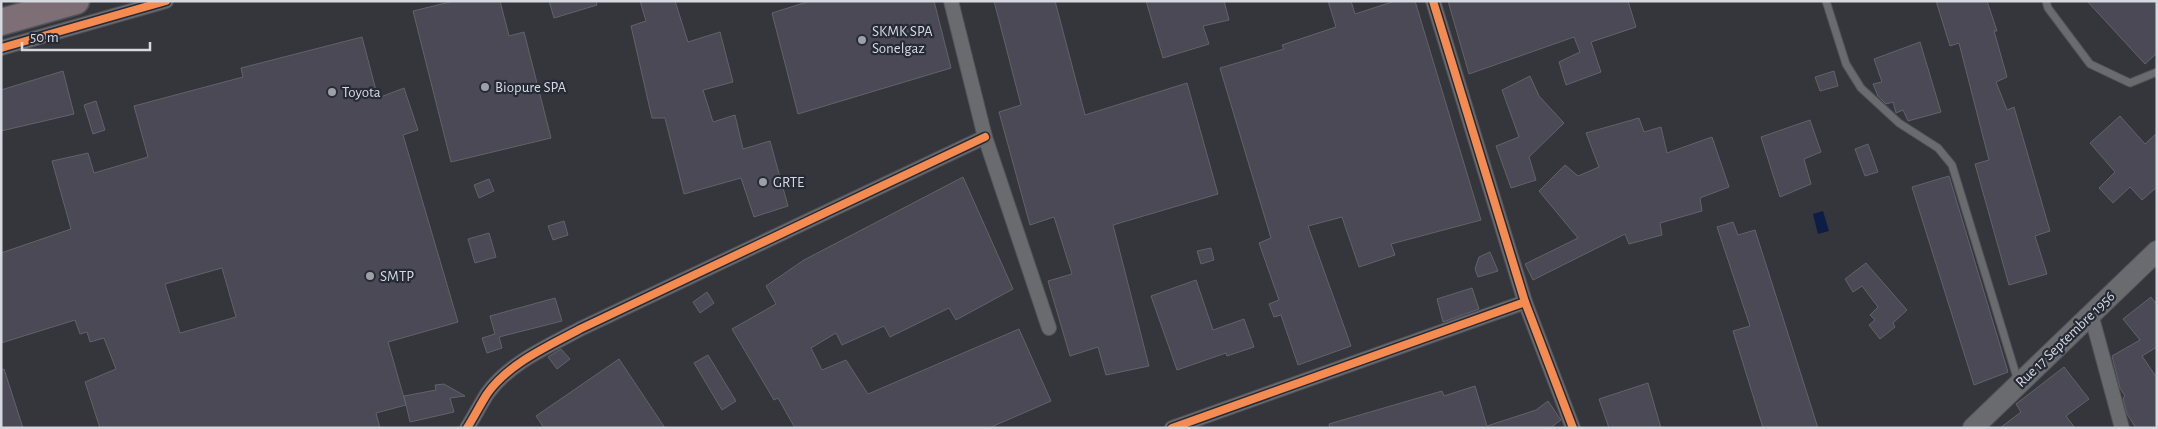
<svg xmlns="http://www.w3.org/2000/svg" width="2158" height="429" viewBox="0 0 2158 429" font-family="'Alegreya Sans',sans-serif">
<rect width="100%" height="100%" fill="#34363c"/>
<path fill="#0d1d45" d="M1823,211L1829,231L1818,234L1813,214Z"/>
<g fill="#4b4956" stroke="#626367" fill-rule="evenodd">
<path d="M454,1H500L509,36L524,32L551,138L451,162L413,11Z"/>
<path d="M549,1H596L597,5L554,18Z"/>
<path d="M640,1H675L688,42L720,32L733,82L703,90L713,122L735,115L743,149L770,141L788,206L754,217L741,178L684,194L665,118H652L631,26L646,21Z"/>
<path d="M810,1H934L951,68L798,114L772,13Z"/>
<path d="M994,1H1055L1085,115L1187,83L1218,194L1113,225L1149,366L1106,375L1098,347L1070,356L1048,281L1072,274L1054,217L1030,225L999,112L1021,105Z"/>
<path d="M1146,1H1224L1229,20L1203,26L1209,44L1163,58Z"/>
<path d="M1328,1H1351L1355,14L1395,1H1415L1481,220L1391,244L1395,255L1359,267L1342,217L1308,226L1351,346L1298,365L1281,315L1274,317L1269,304L1279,300L1259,243L1271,238L1220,68L1284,49L1282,45L1336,27Z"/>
<path d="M1448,1H1628L1636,27L1591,42L1601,72L1566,85L1559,62L1580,52L1574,37L1469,74Z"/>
<path d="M1936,1H1987L1997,31H1994L2007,77L1996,82L2007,110L2014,107L2050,231L2035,236L2047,274L2009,285L1975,164L1989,160L1959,43L1950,46Z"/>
<path d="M2087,1H2157V53L2145,64Z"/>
<path d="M362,37L378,98L404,88L418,130L403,135L458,322L388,342L406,405L376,413L380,428H100L85,382L116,369L104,338L90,342L87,332L80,334L75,320L1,343V253L71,229L52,161L88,153L94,173L148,157L134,106L243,77L241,68ZM222,268L236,317L180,333L165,284Z"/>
<path d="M1920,42L1941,112L1908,121L1903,110L1896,113L1893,102L1886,104L1878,96L1873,84L1882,82L1874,59Z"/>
<path d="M63,71L74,114L1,131V90Z"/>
<path d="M1834,71L1838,86L1820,91L1815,77Z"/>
<path d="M1530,76L1539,96L1564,123L1529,157L1536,180L1511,188L1496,146L1519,137L1502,90Z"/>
<path d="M96,101L105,130L93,134L84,105Z"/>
<path d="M2120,116L2145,144L2157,133V187L2142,200L2130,187L2113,203L2099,188L2115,172L2090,143Z"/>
<path d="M1639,118L1644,132L1661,127L1667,153L1712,137L1729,187L1700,198L1702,211L1660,223L1662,235L1629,244L1625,234L1533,280L1525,264L1578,238L1539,191L1565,165L1578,176L1599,167L1586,133Z"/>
<path d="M1810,120L1821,152L1804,159L1811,184L1780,197L1761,137Z"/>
<path d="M1868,144L1878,172L1865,176L1855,149Z"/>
<path d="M1949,176L2008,372L1974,385L1912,187Z"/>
<path d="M963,177L1013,289L956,320L949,308L890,337L884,326L842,345L836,333L811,348L822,370L846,360L868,394L1019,329L1051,401L989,428H795L778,398L774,400L732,329L776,304L766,286L804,260Z"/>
<path d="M489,179L494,191L479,198L474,185Z"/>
<path d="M564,221L568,235L553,240L548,226Z"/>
<path d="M1733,222L1738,235L1755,230L1818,428H1763L1733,331L1750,326L1717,227Z"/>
<path d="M489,233L496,257L475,263L468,239Z"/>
<path d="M1211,248L1214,260L1201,264L1197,251Z"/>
<path d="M1490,252L1498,271L1478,277L1475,269L1479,257Z"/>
<path d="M1866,263L1907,310L1893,323L1895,327L1880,339L1869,325L1875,320L1870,315L1878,307L1862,286L1853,292L1845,279Z"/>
<path d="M1196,280L1213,330L1244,319L1254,347L1227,356L1226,353L1177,370L1151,296Z"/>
<path d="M1472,288L1479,309L1443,322L1437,299Z"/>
<path d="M707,292L714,303L700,313L693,302Z"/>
<path d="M2151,297L2157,305V347L2142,356L2157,378V428H2136L2127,414L2123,398L2125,396L2120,388L2112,356L2140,340L2123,319Z"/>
<path d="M555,298L562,321L499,337L502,348L487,353L482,338L495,334L490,316Z"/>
<path d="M561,349L570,359L557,369L548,357Z"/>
<path d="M708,355L736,401L722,410L694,363Z"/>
<path d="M619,359L665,428H544L536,416Z"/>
<path d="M2064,367L2089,399L2066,416L2075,428H2000L2021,412L2016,404Z"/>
<path d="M4,369L23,428H1V370Z"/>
<path d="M1648,383L1661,428H1609L1599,399Z"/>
<path d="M444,384L465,396L450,398L454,412L410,422L404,396L436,390L435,385Z"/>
<path d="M1475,386L1487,426L1536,410L1548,401L1561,420L1550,428H1330L1329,424L1442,391L1444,396Z"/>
</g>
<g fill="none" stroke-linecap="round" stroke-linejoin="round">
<defs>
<g id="lane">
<path d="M1826,1L1846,64L1861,88L1899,123L1938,148L1952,165L2018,381"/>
<path d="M2046,1L2048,8L2090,64L2130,83L2157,72"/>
</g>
<g id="street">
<path d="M951,1L985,137L1049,328"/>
<path d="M1433,1L1525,302L1573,428"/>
<path d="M1,48L166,1"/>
<path d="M2091,314L2122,428"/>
<path d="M467,428C474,417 480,405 487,394C509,363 547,347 580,329L985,137"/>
<path d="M1172,428L1525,302"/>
</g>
<path id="secondary" d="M1973,428L2157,251"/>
<path id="highway" d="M1,22L76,1"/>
</defs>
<use href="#lane" stroke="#515359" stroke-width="9"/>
<use href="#street" stroke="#515359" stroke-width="16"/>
<use href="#secondary" stroke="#515359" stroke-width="22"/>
<use href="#highway" stroke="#515359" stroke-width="29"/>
<use href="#lane" stroke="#696b6f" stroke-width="7"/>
<use href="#street" stroke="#696b6f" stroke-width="14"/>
<use href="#secondary" stroke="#696b6f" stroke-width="20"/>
<use href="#highway" stroke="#7e6f77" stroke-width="26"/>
<defs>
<g id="cycleway">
<path d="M1433,1L1525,302L1573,428"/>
<path d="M1,48L166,1"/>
<path d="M467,428C474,417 480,405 487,394C509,363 547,347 580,329L985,137"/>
<path d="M1172,428L1525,302"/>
</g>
</defs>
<use href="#cycleway" stroke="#262b36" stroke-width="11"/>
<use href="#cycleway" stroke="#f68b52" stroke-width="8"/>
</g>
<g fill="#9da0a7" stroke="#262b36" stroke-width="2">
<circle cx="862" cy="40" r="5"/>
<circle cx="485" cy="87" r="5"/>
<circle cx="332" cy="92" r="5"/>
<circle cx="763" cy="182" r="5"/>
<circle cx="370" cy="276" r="5"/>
</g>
<g text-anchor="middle" stroke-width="4.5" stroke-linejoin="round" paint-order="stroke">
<g font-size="15" fill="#d6d9e0" stroke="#262b36" text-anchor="start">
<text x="872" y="36">SKMK SPA<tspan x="872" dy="17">Sonelgaz</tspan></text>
<text x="495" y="92">Biopure SPA</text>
<text x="342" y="97">Toyota</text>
<text x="773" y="187">GRTE</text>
<text x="380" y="281">SMTP</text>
</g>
<g font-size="15" fill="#d6d9e0" stroke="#262b36">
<text transform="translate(2065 339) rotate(-44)" y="5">Rue 17 Septembre 1956</text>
</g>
</g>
<rect width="2158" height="429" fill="none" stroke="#d6d9e0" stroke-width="5"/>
<path d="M22 42v8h128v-8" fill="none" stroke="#d6d9e0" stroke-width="2.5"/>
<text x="30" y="42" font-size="15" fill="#d6d9e0" stroke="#262b36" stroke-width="4" paint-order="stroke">50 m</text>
</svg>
